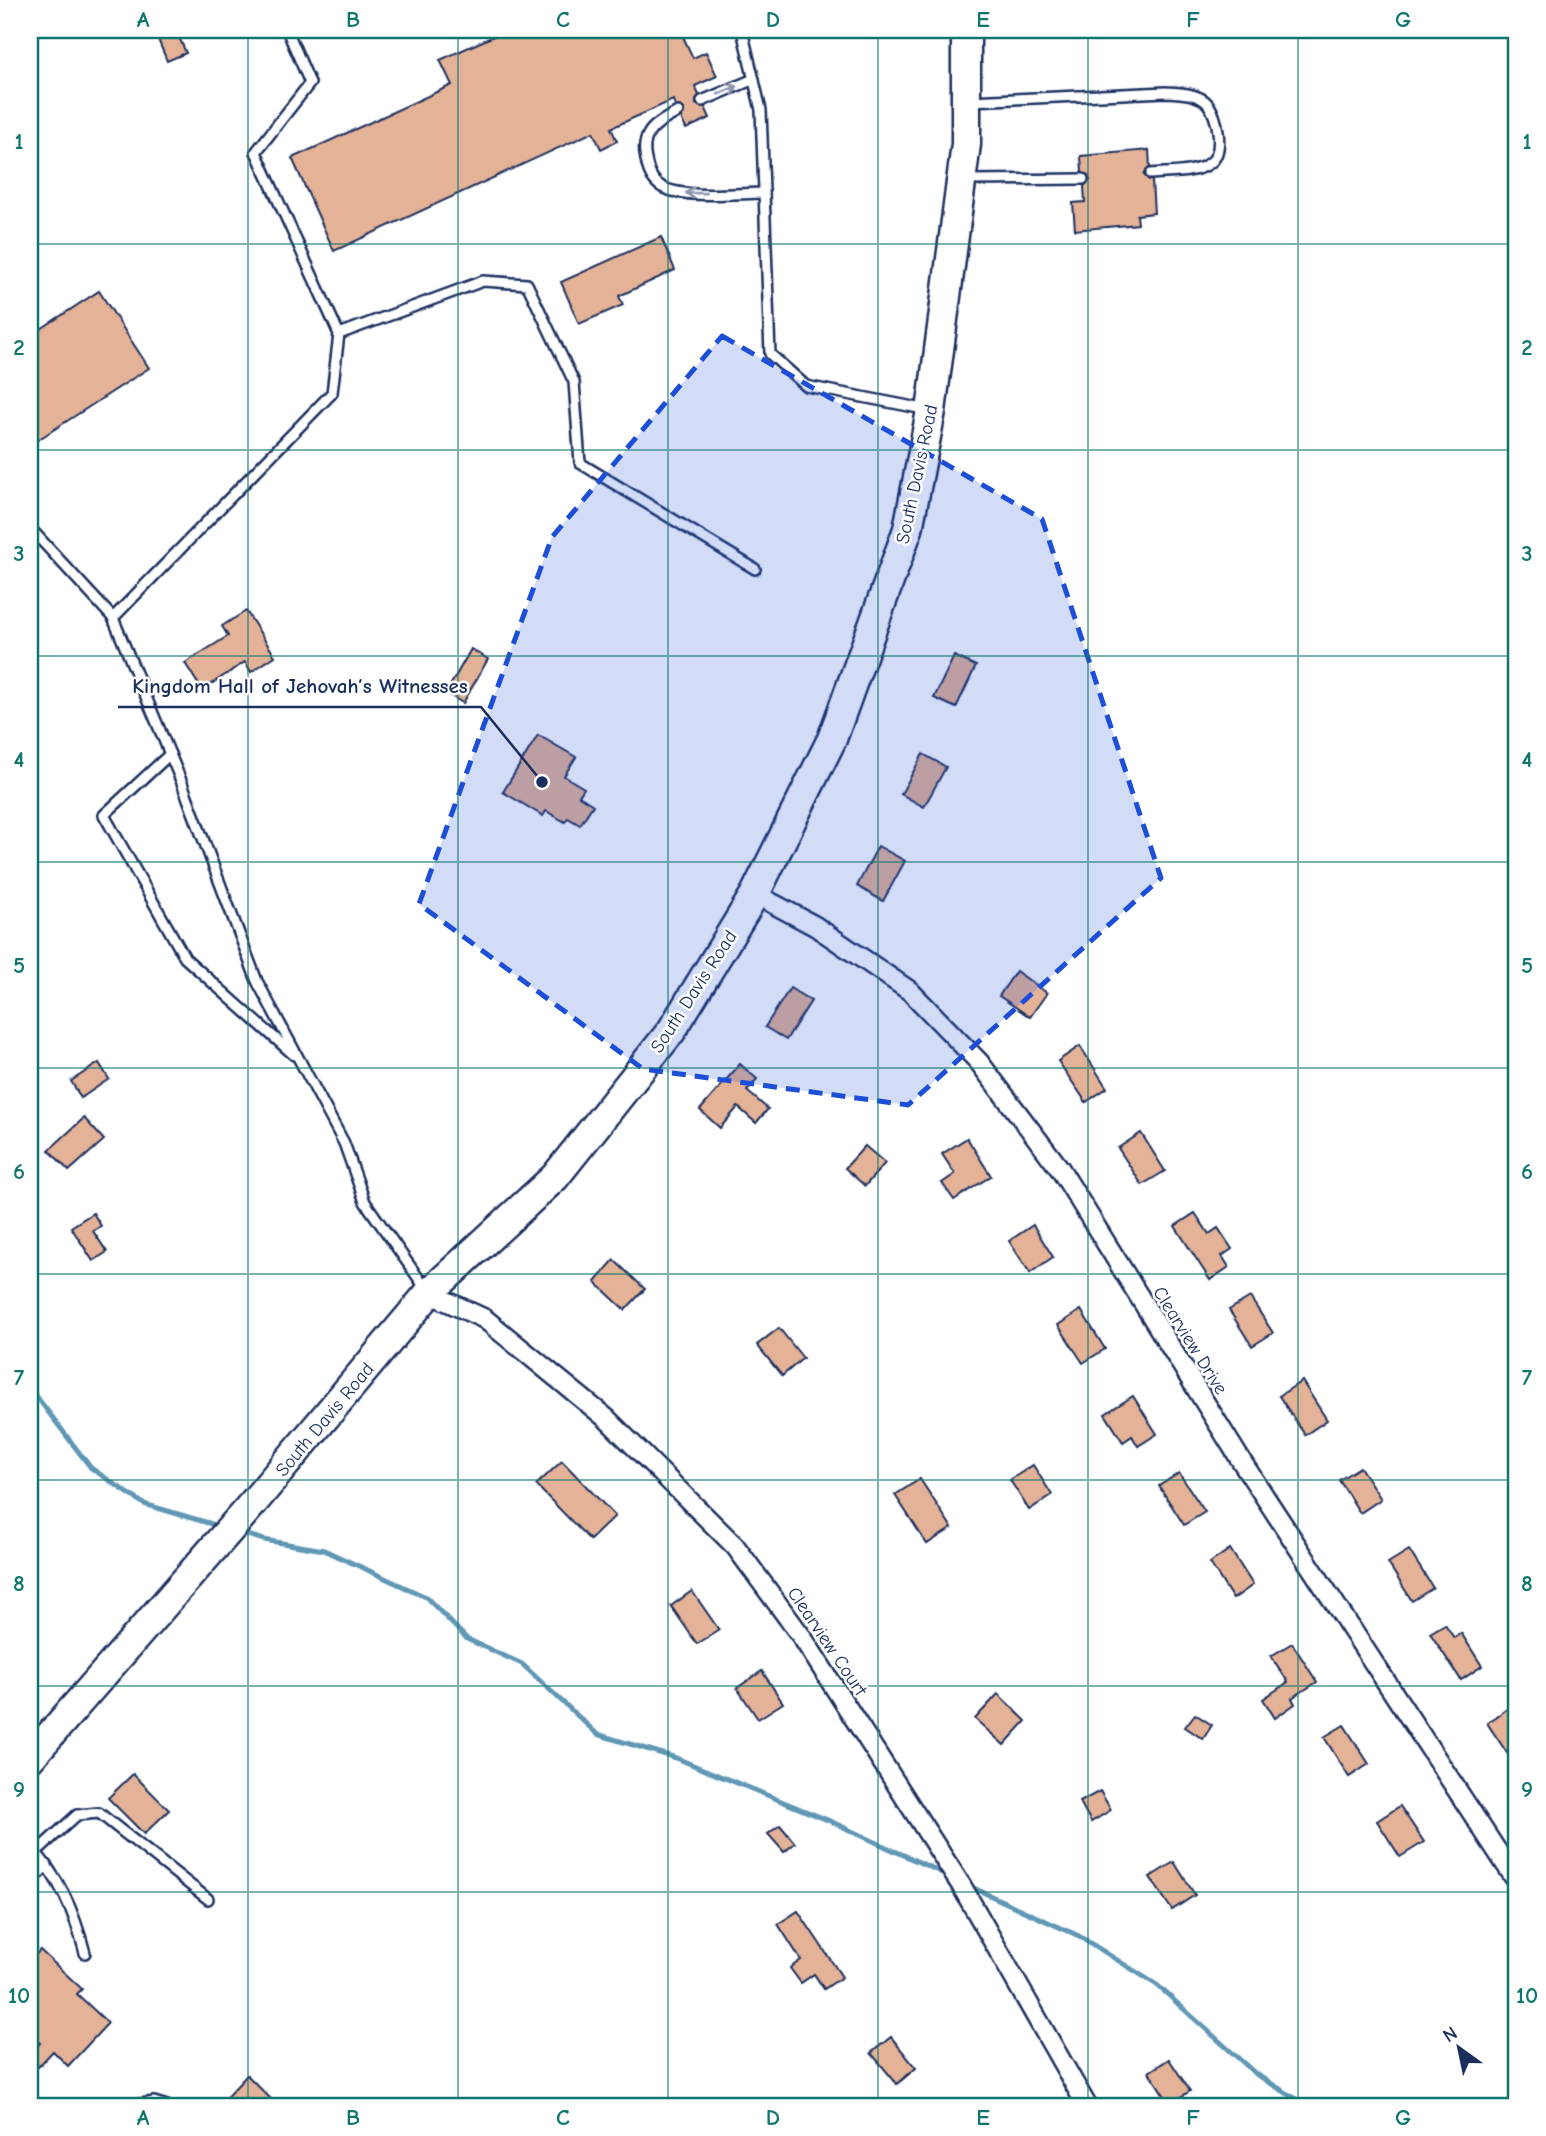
<svg xmlns="http://www.w3.org/2000/svg" width="1546" height="2136" viewBox="0 0 1546 2136" font-family="'Comic Neue',sans-serif">
<rect width="100%" height="100%" fill="#fff"/>
<filter id="ink" filterUnits="userSpaceOnUse"><feTurbulence type="fractalNoise" baseFrequency=".0143" numOctaves="2"/><feDisplacementMap in="SourceGraphic" scale="14" xChannelSelector="R" yChannelSelector="G"/><feConvolveMatrix kernelMatrix="1 2 1 2 8 2 1 2 1" color-interpolation-filters="sRGB"/></filter>
<g filter="url(#ink)">
<g fill="none" stroke-linecap="round" stroke-linejoin="round">
<g stroke="#6197b5" stroke-width="5">
<path d="M30,1388L91,1468L144,1504L222,1527"/>
<path d="M238,1532L264,1540L324,1550L426,1597L467,1639L522,1664L597,1734L676,1758L830,1821L949,1876"/>
<path d="M967,1885L1079,1936L1157,1985L1257,2075L1308,2106"/>
</g>
</g>
<g fill="#e4b296" stroke="#1b2f5e" stroke-width="2">
<path d="M176,30L186,53L167,61L157,37Z"/>
<path d="M507,30H680L693,58L706,52L717,76L695,86L699,95L696,104L705,107L710,118L686,129L681,118L684,109L675,106L673,100L611,128L617,141L601,149L593,132L334,251L292,158L452,85L440,60Z"/>
<path d="M1149,150L1150,167L1144,175L1152,181L1154,213L1137,215L1138,224L1075,230L1073,203L1085,202L1084,186L1090,180L1082,172L1081,156Z"/>
<path d="M661,237L675,270L619,296L623,305L579,324L561,282Z"/>
<path d="M99,291L149,368L30,445V336Z"/>
<path d="M246,611L275,656L251,672L245,662L202,690L185,663L228,636L222,626Z"/>
<path d="M471,649L488,659L463,703L446,693Z"/>
<path d="M954,656L976,666L956,708L934,698Z"/>
<path d="M538,735L576,757L564,776L584,788L579,796L593,805L580,825L568,818L565,822L546,811L543,816L503,792Z"/>
<path d="M923,754L946,767L924,807L901,794Z"/>
<path d="M878,846L905,861L883,901L857,886Z"/>
<path d="M1016,971L1047,993L1030,1017L999,996Z"/>
<path d="M790,988L811,1001L786,1040L765,1027Z"/>
<path d="M1080,1046L1107,1088L1086,1102L1058,1061Z"/>
<path d="M99,1063L109,1079L81,1098L71,1081Z"/>
<path d="M740,1064L757,1079L747,1091L768,1109L756,1123L738,1107L720,1128L700,1110Z"/>
<path d="M84,1118L104,1140L69,1171L49,1150Z"/>
<path d="M1141,1133L1165,1171L1142,1185L1118,1148Z"/>
<path d="M967,1138L991,1176L954,1200L942,1183L955,1174L942,1154Z"/>
<path d="M865,1146L885,1163L865,1186L845,1168Z"/>
<path d="M93,1213L101,1226L93,1231L107,1252L93,1261L71,1227Z"/>
<path d="M1195,1213L1209,1234L1218,1228L1232,1249L1222,1256L1229,1267L1210,1280L1175,1226Z"/>
<path d="M1033,1225L1053,1257L1030,1273L1009,1241Z"/>
<path d="M614,1260L645,1289L625,1310L595,1282Z"/>
<path d="M1250,1297L1273,1333L1252,1346L1229,1310Z"/>
<path d="M1081,1310L1105,1349L1083,1363L1058,1325Z"/>
<path d="M779,1328L803,1358L782,1376L757,1345Z"/>
<path d="M1302,1381L1327,1420L1305,1435L1279,1396Z"/>
<path d="M1133,1396L1157,1434L1138,1446L1132,1436L1123,1442L1105,1414Z"/>
<path d="M562,1461L615,1516L590,1540L536,1485Z"/>
<path d="M1033,1465L1052,1495L1029,1510L1010,1480Z"/>
<path d="M1360,1467L1381,1499L1360,1513L1339,1480Z"/>
<path d="M1179,1473L1205,1512L1184,1525L1159,1486Z"/>
<path d="M920,1479L952,1528L927,1544L895,1495Z"/>
<path d="M1230,1549L1253,1585L1233,1599L1210,1563Z"/>
<path d="M1409,1550L1433,1588L1412,1601L1388,1563Z"/>
<path d="M692,1591L719,1630L697,1644L671,1606Z"/>
<path d="M1445,1624L1454,1638L1461,1633L1482,1666L1461,1680L1430,1633Z"/>
<path d="M1292,1643L1317,1682L1292,1698L1295,1704L1275,1718L1263,1699L1288,1682L1271,1656Z"/>
<path d="M762,1671L783,1703L758,1719L737,1688Z"/>
<path d="M998,1694L1026,1721L1004,1745L975,1719Z"/>
<path d="M1510,1707L1516,1716V1746L1507,1753L1487,1723Z"/>
<path d="M1195,1714L1212,1725L1203,1739L1185,1727Z"/>
<path d="M1344,1725L1369,1764L1349,1777L1324,1737Z"/>
<path d="M133,1774L169,1810L144,1834L108,1798Z"/>
<path d="M1100,1791L1111,1810L1091,1822L1080,1802Z"/>
<path d="M1400,1806L1424,1842L1400,1857L1377,1821Z"/>
<path d="M780,1825L795,1843L784,1852L768,1834Z"/>
<path d="M1174,1862L1195,1895L1172,1910L1150,1877Z"/>
<path d="M798,1911L842,1977L824,1989L814,1974L801,1983L790,1968L801,1960L778,1924Z"/>
<path d="M40,1950L82,1989L77,1994L108,2023L68,2066L53,2051L38,2067L30,2060V2054L40,2043L30,2034V1961Z"/>
<path d="M891,2037L916,2068L897,2084L871,2053Z"/>
<path d="M1169,2059L1190,2091L1170,2104L1149,2072Z"/>
<path d="M247,2075L271,2099L264,2106H218Z"/>
</g>
<g fill="none" stroke-linecap="round" stroke-linejoin="round">
<defs>
<g id="service">
<path d="M742,30L761,110L770,354L806,386L929,410"/>
<path d="M702,101L754,79"/>
<path d="M969,101L1166,92C1179,93 1198,93 1207,103C1218,115 1225,152 1210,163C1195,174 1168,172 1151,174"/>
<path d="M678,112C659,122 642,130 645,154C647,167 650,180 662,187C684,199 738,193 764,193"/>
<path d="M966,180L1083,179"/>
<path d="M339,334L483,281L527,284L574,382L580,463L755,569"/>
<path d="M30,528L113,618L182,783L257,981L344,1143L365,1202L426,1289"/>
<path d="M113,618L332,393L339,334L256,152L310,83L287,30"/>
<path d="M170,754L104,815L185,958L294,1055"/>
<path d="M30,1846C60,1878 74,1911 85,1953"/>
<path d="M36,1852L77,1815L99,1813L208,1899"/>
<path d="M30,1883L47,1865"/>
<path d="M129,2106L154,2102L167,2106"/>
</g>
<g id="minor">
<path d="M755,894L815,926L910,991L979,1062L1060,1169L1240,1459L1516,1880"/>
<path d="M429,1293L485,1319L606,1418L735,1546L802,1637L961,1885L1087,2106"/>
</g>
<path id="primary" d="M30,1758L253,1503L429,1293L555,1177L672,1030L755,894L832,739L908,529L931,411L966,144V30"/>
</defs>
<use href="#service" stroke="#1b2f5e" stroke-width="14"/>
<use href="#minor" stroke="#1b2f5e" stroke-width="23"/>
<use href="#primary" stroke="#1b2f5e" stroke-width="33"/>
<use href="#service" stroke="#fff" stroke-width="9"/>
<use href="#minor" stroke="#fff" stroke-width="18"/>
<use href="#primary" stroke="#fff" stroke-width="28"/>
</g>
<defs><path id="oneway-shaft" d="M-6 0H5M1.5-3L5.5 0L1.5 3" fill="none" stroke-width="1.6" stroke-linecap="round" stroke-linejoin="round" transform="scale(1.75)"/></defs>
<g stroke="#8d97ae">
<use href="#oneway-shaft" transform="translate(728 90) rotate(-23)"/>
<use href="#oneway-shaft" transform="translate(696 193) rotate(-179)"/>
</g>
</g>
<path fill="#1d4ed8" fill-opacity="0.2" stroke="#1d4ed8" stroke-width="5" stroke-dasharray="14 9" stroke-linejoin="round" d="M722,336L1042,519L1161,878L908,1105L643,1069L419,904L552,537Z"/>
<path fill="none" stroke="#0f766e" stroke-width="2" stroke-opacity="0.55" d="M248,30V2106M458,30V2106M668,30V2106M878,30V2106M1088,30V2106M1298,30V2106M30,244H1516M30,450H1516M30,656H1516M30,862H1516M30,1068H1516M30,1274H1516M30,1480H1516M30,1686H1516M30,1892H1516"/>
<g text-anchor="middle" stroke-width="5" stroke-linejoin="round" paint-order="stroke">
<g font-size="19" fill="#1b2f5e" stroke="#fff">
<text transform="translate(916 474) rotate(-78)" y="7">South Davis Road</text>
<text transform="translate(693 991) rotate(-57)" y="7">South Davis Road</text>
<text transform="translate(1191 1340) rotate(58)" y="7">Clearview Drive</text>
<text transform="translate(324 1419) rotate(-50)" y="7">South Davis Road</text>
<text transform="translate(828 1641) rotate(56)" y="7">Clearview Court</text>
</g>
</g>
<path fill="none" stroke="#1b2f5e" stroke-width="2.5" d="M542 782L481 707H118"/>
<circle fill="#1b2f5e" stroke="#fff" stroke-width="2.5" cx="542" cy="782" r="7"/>
<g font-size="21" text-anchor="middle" font-weight="bold" fill="#1b2f5e" stroke="#fff" stroke-width="5" stroke-linejoin="round" paint-order="stroke">
<text x="300" y="693">Kingdom Hall of Jehovah’s Witnesses</text>
</g>
<rect width="1546" height="2136" fill="none" stroke="#fff" stroke-width="77"/>
<g transform="translate(1459 2048) rotate(327)" stroke="#ffffff" stroke-width="5" paint-order="stroke">
<path d="M0-5L12 26L0 18L-12 26Z" fill="#1b2f5e"/>
<text y="-10" font-size="19" font-weight="bold" text-anchor="middle" fill="#1b2f5e">N</text>
</g>
<rect x="38" y="38" width="1470" height="2060" fill="none" stroke="#0f766e" stroke-width="2.5"/>
<g font-size="23" text-anchor="middle" font-weight="bold" fill="#0f766e">
<text x="143" y="27">A</text>
<text x="353" y="27">B</text>
<text x="563" y="27">C</text>
<text x="773" y="27">D</text>
<text x="983" y="27">E</text>
<text x="1193" y="27">F</text>
<text x="1403" y="27">G</text>
<text x="19" y="149">1</text>
<text x="1527" y="149">1</text>
<text x="19" y="355">2</text>
<text x="1527" y="355">2</text>
<text x="19" y="561">3</text>
<text x="1527" y="561">3</text>
<text x="19" y="767">4</text>
<text x="1527" y="767">4</text>
<text x="19" y="973">5</text>
<text x="1527" y="973">5</text>
<text x="19" y="1179">6</text>
<text x="1527" y="1179">6</text>
<text x="19" y="1385">7</text>
<text x="1527" y="1385">7</text>
<text x="19" y="1591">8</text>
<text x="1527" y="1591">8</text>
<text x="19" y="1797">9</text>
<text x="1527" y="1797">9</text>
<text x="19" y="2003">10</text>
<text x="1527" y="2003">10</text>
<text x="143" y="2125">A</text>
<text x="353" y="2125">B</text>
<text x="563" y="2125">C</text>
<text x="773" y="2125">D</text>
<text x="983" y="2125">E</text>
<text x="1193" y="2125">F</text>
<text x="1403" y="2125">G</text>
</g>
</svg>
